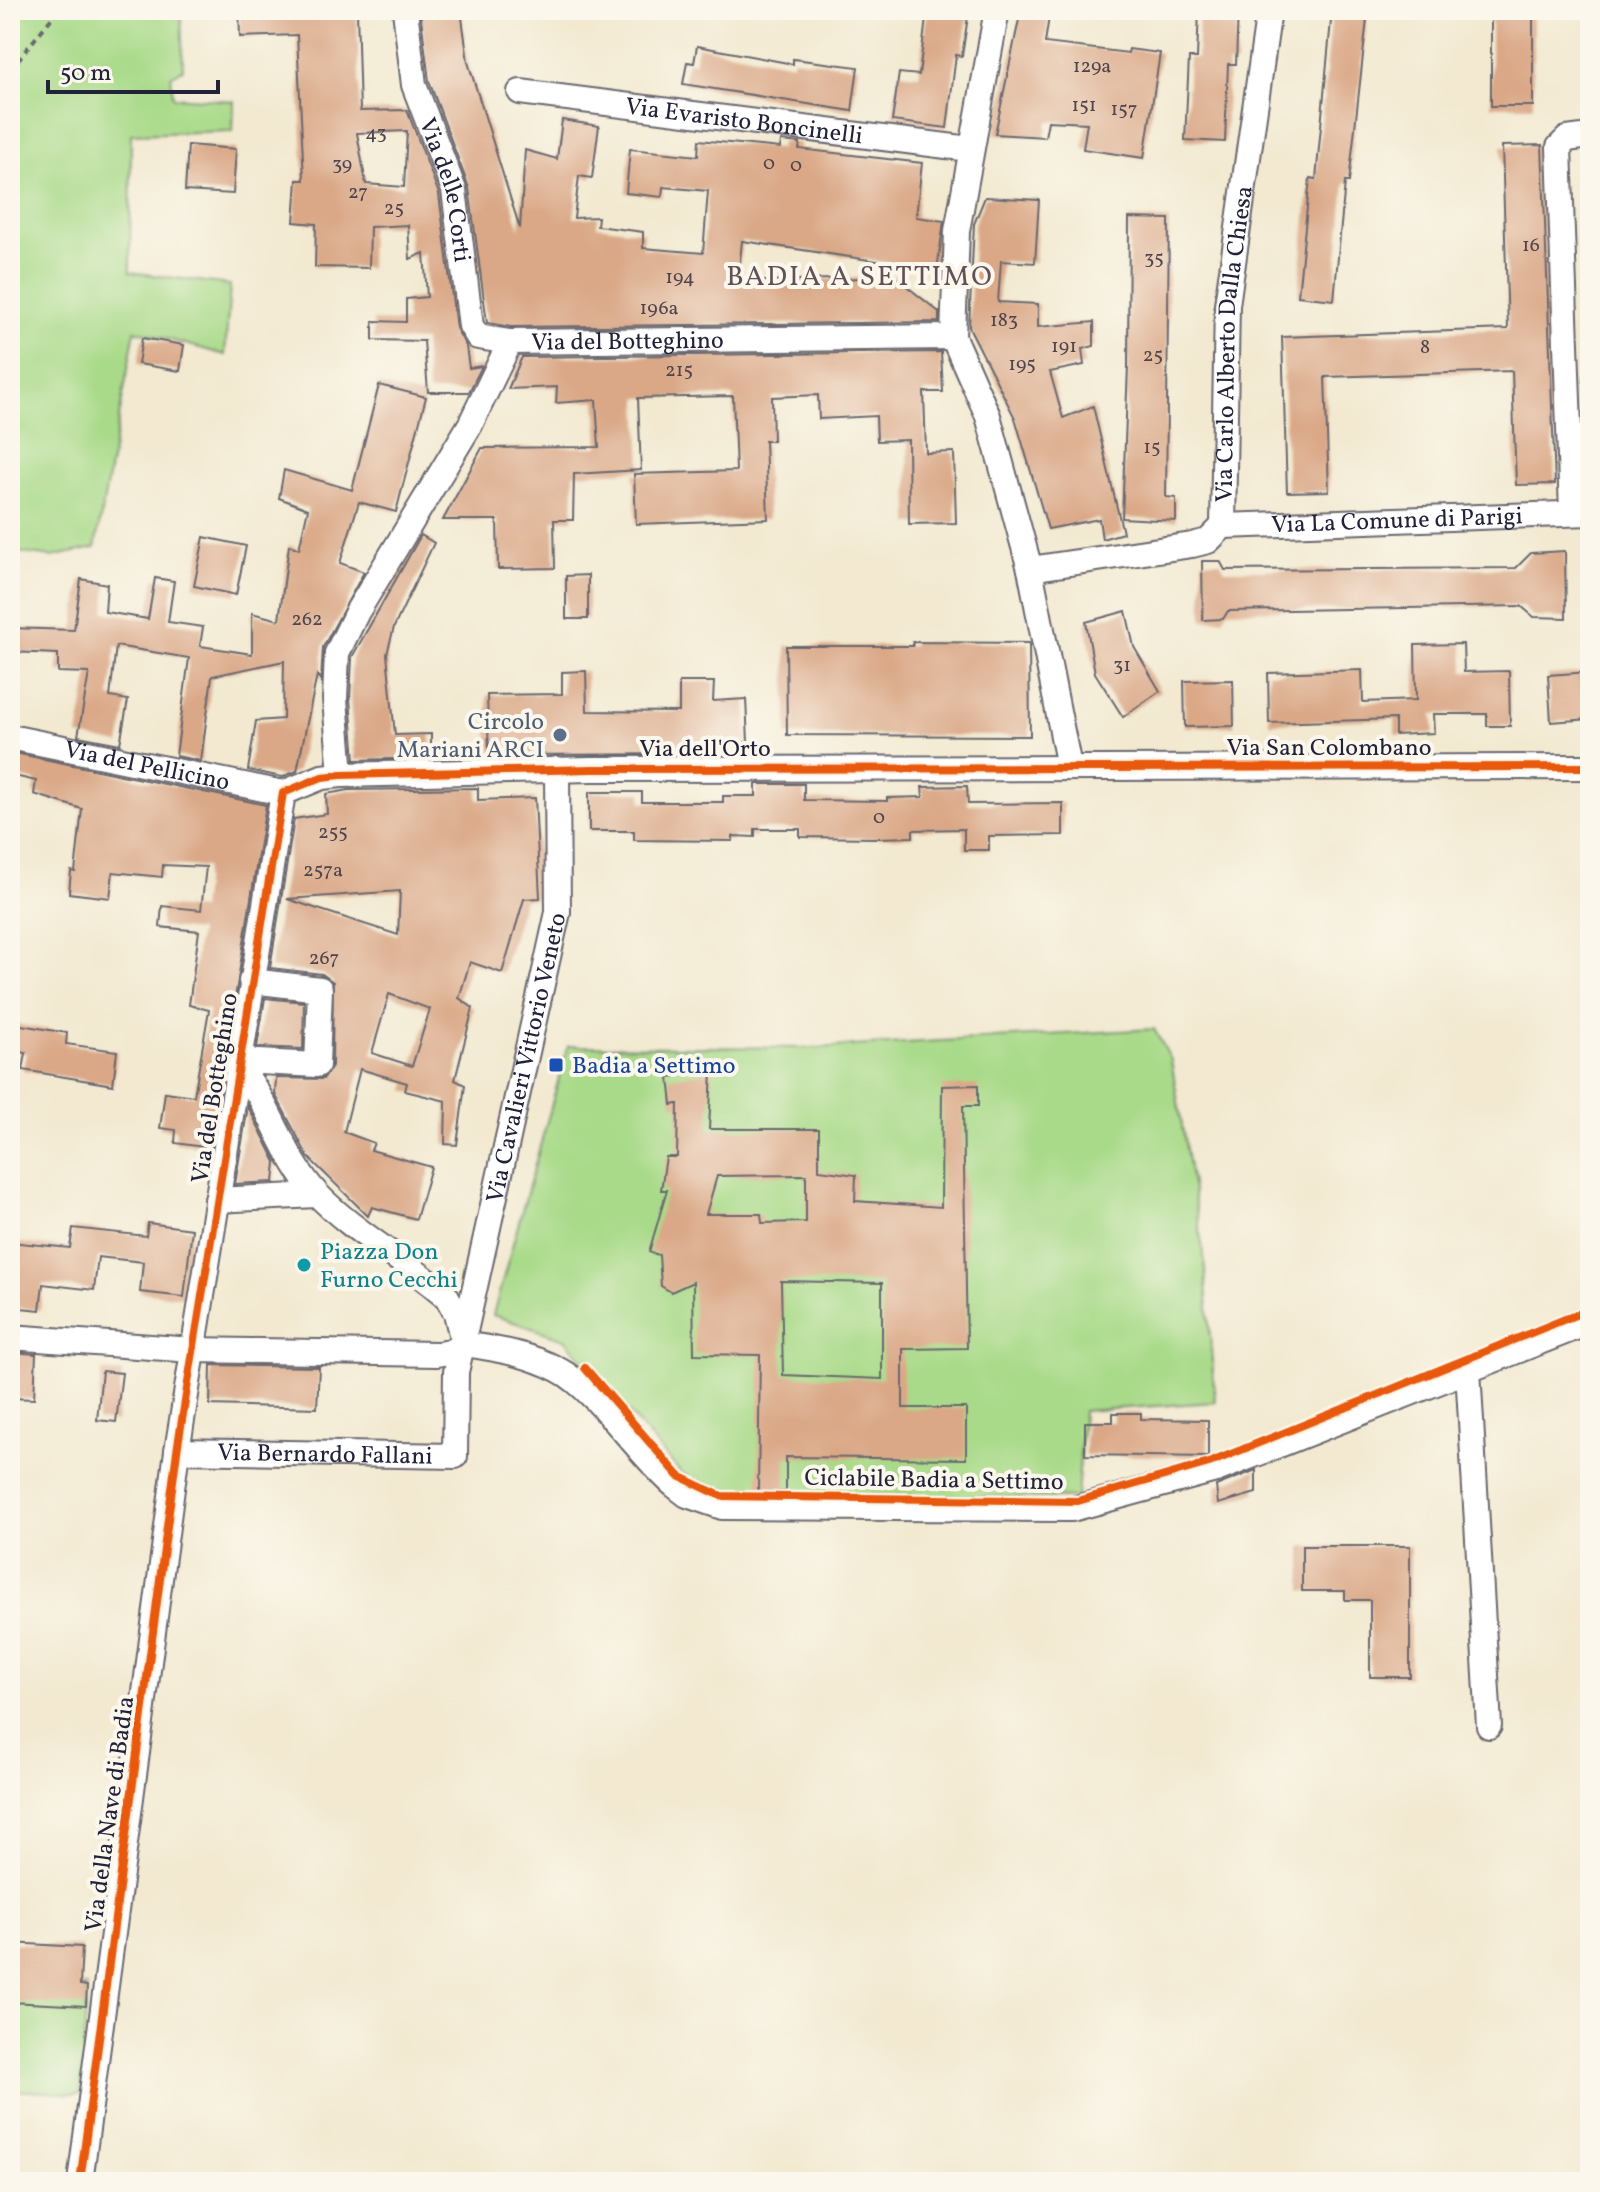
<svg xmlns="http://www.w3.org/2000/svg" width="1600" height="2192" viewBox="0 0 1600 2192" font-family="Vollkorn,serif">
<rect width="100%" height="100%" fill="#fbf7ec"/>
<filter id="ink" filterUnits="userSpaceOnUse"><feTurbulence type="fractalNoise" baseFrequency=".0125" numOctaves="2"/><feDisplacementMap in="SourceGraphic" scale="16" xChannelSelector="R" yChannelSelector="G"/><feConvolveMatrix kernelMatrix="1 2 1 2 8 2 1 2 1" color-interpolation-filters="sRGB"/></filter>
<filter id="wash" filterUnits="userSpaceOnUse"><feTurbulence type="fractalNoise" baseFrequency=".006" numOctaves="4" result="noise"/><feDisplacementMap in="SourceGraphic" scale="32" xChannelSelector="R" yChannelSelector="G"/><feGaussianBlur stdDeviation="1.8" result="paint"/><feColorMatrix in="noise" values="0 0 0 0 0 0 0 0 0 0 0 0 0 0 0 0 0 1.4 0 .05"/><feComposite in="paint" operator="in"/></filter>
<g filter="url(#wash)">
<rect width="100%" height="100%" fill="#f2e9d0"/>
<g fill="#a9da89" stroke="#667e62" stroke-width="2">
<path d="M10,10H181L183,69L171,76L173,97L234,101L233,131L131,134L130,272L230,285L225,355L135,330L95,548L51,557L10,551Z"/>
<path d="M1154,1029L1171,1060L1204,1256L1215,1402L1083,1411L1077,1498L722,1493L681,1473L565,1339L493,1315L568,1046L816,1048Z"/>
<path d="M10,1982L87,1986L81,2094L10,2090Z"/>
</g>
<g id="blocks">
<g fill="#daa887" fill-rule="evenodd">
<path d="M239,10H357L360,111L407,110L439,194L456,328L466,346L469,368L482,366L469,392H428L424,341L373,340V321L406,322V299L427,297L424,253L410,259L408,225L370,227L369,268L315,267L316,224L294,222L297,180H304L297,35L240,37ZM407,131L404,187L366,184L357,133Z"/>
<path d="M420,10H461L468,62L520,229L525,150L557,159L562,120L599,126L592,178L579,176L574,218L598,217L597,226L643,232V248L703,253L708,191L663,187L662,197L626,193L630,149L698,156L699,140L780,148L781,141L800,143L799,149L922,163L916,217L944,221L937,270L742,241L738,282L895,277L939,312V322L511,327L487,323L469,188L429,81Z"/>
<path d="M927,10H969L962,56L956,55L947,128L892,121L899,73L919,75Z"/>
<path d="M1021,10H1050L1045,43L1128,53L1129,49L1160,53L1144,158L1083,149L1087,123L1048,121L1045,137L995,134Z"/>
<path d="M1199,10H1238L1236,64H1228L1225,142L1185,140L1189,58H1197Z"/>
<path d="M1332,10H1368L1349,182H1345L1334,300L1298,296L1310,178L1316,179Z"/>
<rect x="1491" y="10" width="42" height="96"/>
<path d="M697,46L793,64V59L858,67L852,111L683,84L687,62L694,63Z"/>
<path d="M188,145L236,149L233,194L185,191Z"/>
<path d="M1542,145L1555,484L1516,485L1512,371L1325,377L1329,491L1287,492L1282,337L1508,329L1502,146Z"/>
<path d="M985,197L1039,200L1035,263L1001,261L998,302L1038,304V327L1094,322V346L1082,349L1084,365L1050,372L1063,418L1093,406L1123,533L1102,539L1099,519L1048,529L1015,418L969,327L974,224Z"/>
<path d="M1129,218L1169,219L1166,497L1176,498V521L1122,518L1128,366Z"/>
<path d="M142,338L184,345L180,371L138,364Z"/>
<path d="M941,352L943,392H924L926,453L954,452L956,523L909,524L908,440L877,441L876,416L819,419L818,395L772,397L773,441H765L768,519L636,524L634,474L736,471L733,396L638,398L641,470L574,474L573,520H554L555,568L498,569L497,520H443L482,448L599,447L596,400L556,403L557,387L508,389L522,357Z"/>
<path d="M379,385L426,397L396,512L359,502L340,563L364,572L323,647L321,681L317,675L297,771L282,777L248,770L256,721L283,719L284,661L212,676L201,761L176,756L189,658L116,646L110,697L128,700L120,744L78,736L89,673L58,672V654L10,652V628L74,630L81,579L107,584L105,612L148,619L155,578L174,581L168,622L203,627L200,646L252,654V613L279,620L289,545L299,549L308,509L279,498L284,470L352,490Z"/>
<path d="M421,535L434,543L394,627L387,654L395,735L431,734V758L355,760L350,699L352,657Z"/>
<path d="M204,537L246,546L236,595L194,586Z"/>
<path d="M1565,551L1566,618L1534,617L1521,606L1228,611L1223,619L1203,620L1202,561H1220L1225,570L1516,568L1531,553Z"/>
<path d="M588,575V619H566V576Z"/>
<path d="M1126,611L1134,647L1160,691L1123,717L1095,673L1086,622Z"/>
<path d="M913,642L1029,643L1030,736L787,735L786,646H913Z"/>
<path d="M1463,644L1464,672L1509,671L1510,726H1487V714H1433L1434,733L1395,735V719L1269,723L1268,673L1362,670L1363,702L1416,700L1415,645Z"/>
<path d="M586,671L587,711L679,712V682H714L713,701L746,699L748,742L713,744V754L489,755L487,695L562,694V672Z"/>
<path d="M1590,672V719L1551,722L1548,675Z"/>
<path d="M1233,680L1234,726L1185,727L1184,681Z"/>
<path d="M10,752L266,805L211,1148L175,1143L176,1130L160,1128L165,1092L194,1096L209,1010L189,1005L199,931L160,927L162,906L201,910L206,867L163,865L162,877L113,872L110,898L69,893L71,871L75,872L82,809L34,794L36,781L10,775Z"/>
<path d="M756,784H804V800L887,801V798L923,797L922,787L967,786L968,804L1063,803V835L989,836V850H964V829L913,830V837L878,838L800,837V829H755V837L733,836V841L634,840V831H589V792H642V802H723V796H756Z"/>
<path d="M478,788V800L535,798L540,898L524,899L502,973L470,962L459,998L473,1008L455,1080L465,1085L457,1145L445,1144L446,1101L405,1091L407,1083L360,1069L344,1132L374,1143L371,1150L431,1167L416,1219L372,1207L368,1216L308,1157L275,1094L276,1078L323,1079L332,1066L333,982L322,974L270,968L294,819L327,814L326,794L349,790ZM400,891L398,935L287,899ZM389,994L430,1009L412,1066L372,1053Z"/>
<path d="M265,998L304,1002L303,1049L257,1047Z"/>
<path d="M10,1023L67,1033L66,1044L117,1051L113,1085L23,1070L26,1053L10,1050Z"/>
<path d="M712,1071L709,1129H819V1170L856,1175L855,1201L941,1207L942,1086L978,1085V1106H963L967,1348L903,1349V1408H966V1459L786,1457V1491H758L760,1355L694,1354L693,1282L671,1292L661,1286L659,1255L649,1252L667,1190H661L666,1157H677L678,1104L672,1105L669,1077ZM806,1175V1222L762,1223L761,1214H706L717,1176ZM781,1281L882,1283V1379L783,1375Z"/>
<path d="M248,1106L276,1162L274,1182L235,1184Z"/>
<path d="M148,1223L192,1229L184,1297L140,1292L143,1262L98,1257L94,1290L43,1284L40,1310L10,1307V1242L70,1248L73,1228L146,1236Z"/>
<path d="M10,1352L36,1354L34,1399L10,1398Z"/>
<path d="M211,1365L319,1367L317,1408L210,1405Z"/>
<path d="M102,1371L122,1373L116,1422L97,1420Z"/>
<path d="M1113,1413H1141V1419L1208,1420V1457L1085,1455V1422H1113Z"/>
<path d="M1256,1470V1493L1218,1504L1216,1486Z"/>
<path d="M1302,1546H1410V1677H1370V1600H1345V1591H1302Z"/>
<path d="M10,1943L82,1947L80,1985L87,1986L86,2006L10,2002Z"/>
</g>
</g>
</g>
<g filter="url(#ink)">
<use href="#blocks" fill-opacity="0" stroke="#6b686f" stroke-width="2"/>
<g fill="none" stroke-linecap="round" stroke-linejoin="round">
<defs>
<g id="minor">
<path id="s1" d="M405,10L414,85L454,190L471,326L478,337L510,342"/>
<path d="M997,10L957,231L953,337L988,416L1030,569L1069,767"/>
<path id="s2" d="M520,92L970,149"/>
<path d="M1572,513L1559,147L1567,139L1590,136"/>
<path id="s3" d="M1223,526L1590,513"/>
<path id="s4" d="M1030,569L1192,545L1208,541L1223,526L1227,305L1269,10"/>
<path id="s5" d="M10,737L283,793"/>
<path id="s6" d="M341,775L335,699L337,653L357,612L470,425L510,342L953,337"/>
<path d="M283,793L322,777L341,775L592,769L1590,767"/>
<path d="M242,1061L317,1065L320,989L251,981"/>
<path d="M240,1068C272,1106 282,1157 317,1194C352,1231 408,1262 447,1297L456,1313L462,1338"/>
<path d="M217,1200L317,1195"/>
<path d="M10,1337L193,1350L437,1354L450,1352L464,1344"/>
<path d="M464,1344C497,1349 529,1354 559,1370C596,1389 639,1455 674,1485L687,1495L722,1507L1072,1509L1216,1470L1590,1322"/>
<path d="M1468,1370L1489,1726"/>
<path id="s7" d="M177,1451L455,1456L456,1372L558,912L557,769"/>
<path d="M80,2182L177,1451L283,793"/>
</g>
</defs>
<use href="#minor" stroke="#6b686f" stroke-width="28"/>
<path stroke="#6b686f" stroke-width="4" stroke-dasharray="6 6" stroke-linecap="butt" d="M10,70L58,10"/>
<use href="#minor" stroke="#fff" stroke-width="24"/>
<defs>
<g id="cycleway">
<path d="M585,1368L679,1476L721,1496L1078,1501L1209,1463L1590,1309"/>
<path d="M80,2182L177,1451L283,793L322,777L341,775L592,769L1590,767"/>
</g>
</defs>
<use href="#cycleway" stroke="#fbf7ec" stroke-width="13"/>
<use href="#cycleway" stroke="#e8590c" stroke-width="8"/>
</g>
</g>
<circle fill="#5c6f8a" stroke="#fbf7ec" stroke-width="3" cx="560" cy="735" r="8"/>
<rect fill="#1a4fb4" stroke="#fbf7ec" stroke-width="3" x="548" y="1057" width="16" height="16" rx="4"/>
<circle fill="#0f9aa8" stroke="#fbf7ec" stroke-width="3" cx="304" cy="1265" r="8"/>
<g text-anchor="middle" stroke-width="8" stroke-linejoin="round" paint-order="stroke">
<g font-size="20" fill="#50444e">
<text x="1092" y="72">129a</text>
<text x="1084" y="111">151</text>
<text x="1124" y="115">157</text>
<text x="376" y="139">43</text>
<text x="769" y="169">0</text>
<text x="342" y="170">39</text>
<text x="796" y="171">0</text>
<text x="358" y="198">27</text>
<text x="394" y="214">25</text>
<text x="1531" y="251">16</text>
<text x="1154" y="264">35</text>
<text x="680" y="283">194</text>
<text x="659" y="314">196a</text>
<text x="1004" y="326">183</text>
<text x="1064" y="352">191</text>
<text x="1425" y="353">8</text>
<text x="1153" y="361">25</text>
<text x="1022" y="370">195</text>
<text x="679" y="376">215</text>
<text x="1152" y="453">15</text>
<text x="307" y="625">262</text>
<text x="1122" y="671">31</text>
<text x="879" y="823">0</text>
<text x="333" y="838">255</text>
<text x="323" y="876">257a</text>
<text x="324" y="964">267</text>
</g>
<g font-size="24" fill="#22223b" stroke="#fbf7ec">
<text dy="8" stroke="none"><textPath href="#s2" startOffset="226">Via Evaristo Boncinelli</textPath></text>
<text dy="8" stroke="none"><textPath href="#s1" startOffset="186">Via delle Corti</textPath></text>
<text dy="8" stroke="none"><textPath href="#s6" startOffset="596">Via del Botteghino</textPath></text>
<text dy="8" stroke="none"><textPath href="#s4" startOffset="384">Via Carlo Alberto Dalla Chiesa</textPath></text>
<text dy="8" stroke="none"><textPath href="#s3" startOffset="174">Via La Comune di Parigi</textPath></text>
<text x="1329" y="755">Via San Colombano</text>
<text x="705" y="756">Via dell'Orto</text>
<text dy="8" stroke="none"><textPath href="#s5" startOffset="140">Via del Pellicino</textPath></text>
<text dy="8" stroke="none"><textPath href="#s7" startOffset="684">Via Cavalieri Vittorio Veneto</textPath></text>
<text transform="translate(214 1088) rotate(-81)" y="8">Via del Botteghino</text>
<text dy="8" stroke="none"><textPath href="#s7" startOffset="148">Via Bernardo Fallani</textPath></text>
<text transform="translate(934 1479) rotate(1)" y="8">Ciclabile Badia a Settimo</text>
<text transform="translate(109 1814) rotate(-82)" y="8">Via della Nave di Badia</text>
</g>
<g font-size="24" fill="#4e5e75" stroke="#fbf7ec" text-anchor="end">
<text x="544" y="729">Circolo<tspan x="544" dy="28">Mariani ARCI</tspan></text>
</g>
<g font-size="24" fill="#164399" stroke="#fbf7ec" text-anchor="start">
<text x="572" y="1073">Badia a Settimo</text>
</g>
<g font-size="24" fill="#0d838f" stroke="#fbf7ec" text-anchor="start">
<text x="320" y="1259">Piazza Don<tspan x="320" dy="28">Furno Cecchi</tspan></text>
</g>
<g font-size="28" letter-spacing="2" fill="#625156" stroke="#fbf7ec">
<text x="860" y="285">BADIA A SETTIMO</text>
</g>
</g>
<rect width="1600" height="2192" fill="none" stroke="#fbf7ec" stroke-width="40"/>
<path d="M48 80v12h170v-12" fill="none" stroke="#22223b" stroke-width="4"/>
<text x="60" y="80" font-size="24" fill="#22223b" stroke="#fbf7ec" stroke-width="6" paint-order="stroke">50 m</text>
</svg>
